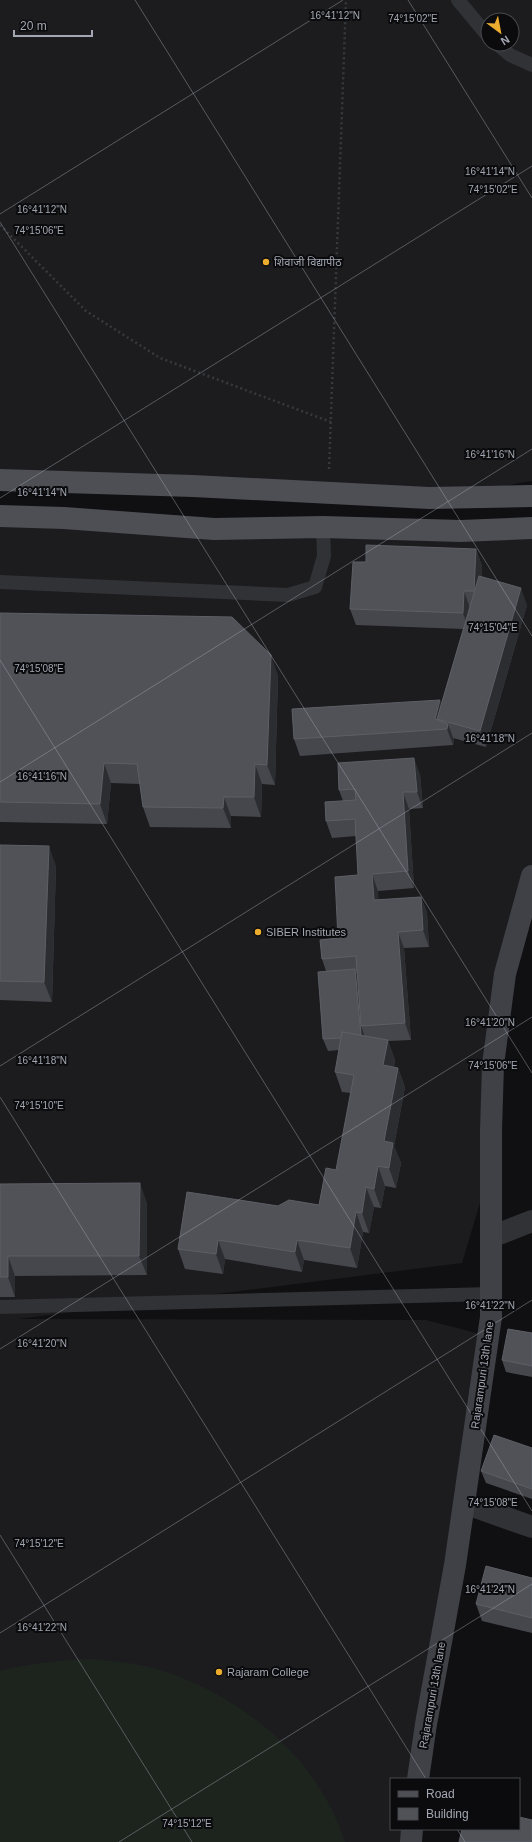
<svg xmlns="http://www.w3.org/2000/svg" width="532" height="1842" viewBox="0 0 532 1842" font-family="Helvetica,'Noto Sans Devanagari',sans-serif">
<rect width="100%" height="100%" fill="#101012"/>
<g fill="#1c1c1f" fill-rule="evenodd">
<path d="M0,0H532V481L518,483L476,496L0,480ZM488,20H512V44H488Z"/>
<path d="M0,515L532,536V874L505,974L491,1166L462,1263L17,1319L426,1320L488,1336L420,1779H391V1829H412L411,1842H0Z"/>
</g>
<path fill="#1d241e" d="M91,1659C113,1661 136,1663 157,1669C241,1695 318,1757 345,1842H0V1671C30,1663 60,1660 91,1659Z"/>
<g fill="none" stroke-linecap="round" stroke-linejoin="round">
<g stroke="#37393d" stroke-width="2.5" stroke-dasharray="2 3" stroke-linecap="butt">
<path d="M0,225L86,311L160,358L331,422"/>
<path d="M329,469L346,0"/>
</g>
<g stroke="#313236" stroke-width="14">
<path d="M458,0L488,36"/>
<path d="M497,44L510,55L532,65"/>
<path d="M0,582L288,595L315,587L324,556L323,527"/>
<path d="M0,1307L490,1294"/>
</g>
<g stroke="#313236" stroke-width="22">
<path d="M491,1237L532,1221"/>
<path d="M464,1503L532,1527"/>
</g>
<g stroke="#3f4146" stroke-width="22">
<path d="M418,1779L426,1724L455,1565L491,1317V1131L493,1065L505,974L532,876"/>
<path d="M411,1842L412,1829"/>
</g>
<g stroke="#4d4f55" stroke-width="22">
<path d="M0,480L193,486L429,498L532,496"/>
<path d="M0,516L64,518L214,529L323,527L461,531L532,528"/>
</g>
</g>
<g fill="#46474d">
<path d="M476,549L482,566L481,577L527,605L486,747L453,738L454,740L453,745L300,756L294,739L441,704L463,629L356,625L350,609L366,562Z"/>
<path d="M0,613L278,675L275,785L262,784L261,817L231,816V828L150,827L143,807L140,784L111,783L107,824L0,822Z"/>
<path d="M420,774L423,808L409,809L414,888L378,891V900L421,897L427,913L429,947L404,948L411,1040L388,1041L395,1060L394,1067L398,1068L405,1087L394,1146L401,1163L396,1188L385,1186L381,1208L374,1207L369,1233L363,1232L357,1268L304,1260L302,1272L225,1259L223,1274L185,1269L178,1249L278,1206L319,1205L336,1170L351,1093L342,1092L335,1072L339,1050L328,1051L323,1039L326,971L322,959L338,938L358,875L356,836L332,838L326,821L343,801L339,790Z"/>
<path d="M0,845L56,866L52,1002L0,1000Z"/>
<path d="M0,1184L147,1203V1275L15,1276V1297H0Z"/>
<path d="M532,1333V1377L506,1372L502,1360Z"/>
<path d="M532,1448V1499L486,1483L481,1471Z"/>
<path d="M532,1578V1633L482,1621L476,1604Z"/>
</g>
<g fill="#2c2d31">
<path d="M476,549L482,566L480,608L474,591Z"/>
<path d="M521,588L527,605L486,747L480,731Z"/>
<path d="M464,591L470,608L469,630L463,613Z"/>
<path d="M271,655L278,675L275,785L267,765Z"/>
<path d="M440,700L446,717L437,719L441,729L435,719Z"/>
<path d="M448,724L454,740L453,745L447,729Z"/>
<path d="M414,758L420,774L423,808L417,792Z"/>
<path d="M104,763L111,783L107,824L100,804Z"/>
<path d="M255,764L262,784L261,817L254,797Z"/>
<path d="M403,792L409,809L414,888L408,871Z"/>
<path d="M224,797L231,816V828L223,808Z"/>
<path d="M49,846L56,866L52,1002L44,982Z"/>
<path d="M372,874L378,891L380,917L374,900Z"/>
<path d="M421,897L427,913L429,947L423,930Z"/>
<path d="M398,932L404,948L411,1040L405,1023Z"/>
<path d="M355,969L360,981L361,1026L364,1034L365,1048L361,1036Z"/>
<path d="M388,1040L395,1060L390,1085L383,1065Z"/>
<path d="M398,1068L405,1087L394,1146L401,1163L396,1188L389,1168L384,1141Z"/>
<path d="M378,1166L385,1186L381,1208L374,1189Z"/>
<path d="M140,1183L147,1203V1275L139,1256Z"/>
<path d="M366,1187L374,1207L369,1233L362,1213Z"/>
<path d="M356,1212L363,1232L357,1268L350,1248Z"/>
<path d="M218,1240L225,1259L223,1274L216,1254Z"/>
<path d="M297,1240L304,1260L302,1272L295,1252Z"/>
<path d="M8,1256L15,1276V1297L8,1277Z"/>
</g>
<g fill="#505258" stroke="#5d5f66">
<path d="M366,545L476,549L474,591H464L463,613L350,609L353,562H366Z"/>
<path d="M479,576L521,588L480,731L437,719Z"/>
<path d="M0,613L232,617L271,655L267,765L255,764L254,797H224L223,808L143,807L137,764L104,763L100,804L0,802Z"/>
<path d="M440,700L435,719L448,724L447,729L294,739L292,709Z"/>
<path d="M414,758L417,792H403L408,871L372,874L374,900L421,897L423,930L398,932L405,1023L361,1026L356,956L322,959L320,940L338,938L335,877L358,875L355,819L326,821L325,802L356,800L355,789L339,790L338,763Z"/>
<path d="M0,845L49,846L44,982L0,981Z"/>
<path d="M355,969L361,1035L342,1032L341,1038L323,1039L318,972Z"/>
<path d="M342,1032L388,1040L383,1065L398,1068L384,1141L393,1143L389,1168L378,1166L374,1189L366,1187L362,1213L356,1212L350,1248L297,1240L295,1252L218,1240L216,1254L178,1249L187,1192L278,1206L289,1200L319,1205L326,1168L336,1170L354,1075L335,1072Z"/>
<path d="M140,1183L139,1256H8V1277H0V1184Z"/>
<path d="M508,1329L532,1333V1366L502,1360Z"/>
<path d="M494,1435L532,1448V1489L481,1471Z"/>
<path d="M486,1566L532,1578V1618L476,1604Z"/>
<path d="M519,1817L532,1820V1842H459L462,1829H519Z"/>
</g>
<path fill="none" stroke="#a2a7b2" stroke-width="1" stroke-opacity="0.45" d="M135,0L532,636M408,0L532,198M0,214L343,0M0,222L532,1073M0,498L532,166M0,660L532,1511M0,782L532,449M0,1066L532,733M0,1097L426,1779M0,1349L532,1017M0,1535L192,1842M0,1633L532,1300M457,1829L465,1842M119,1842L532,1584"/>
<g fill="#ecad2e" stroke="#0b0b0d" stroke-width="1.5">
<circle cx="266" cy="262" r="4"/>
<circle cx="258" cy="932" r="4"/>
<circle cx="219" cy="1672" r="4"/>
</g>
<g text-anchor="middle" stroke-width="4" stroke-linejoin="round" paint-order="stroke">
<g font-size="11" fill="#a2a7b2" stroke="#0b0b0d" text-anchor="start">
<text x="274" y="266">शिवाजी विद्यापीठ</text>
<text x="266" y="936">SIBER Institutes</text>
<text x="227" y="1676">Rajaram College</text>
</g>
<g font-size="11" fill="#a2a7b2" stroke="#0b0b0d">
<text transform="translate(482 1375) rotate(-82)" y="4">Rajarampuri 13th lane</text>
<text transform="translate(432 1695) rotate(-80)" y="4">Rajarampuri 13th lane</text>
</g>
</g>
<g font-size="10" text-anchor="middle" fill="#a2a7b2" stroke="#0b0b0d" stroke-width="4" stroke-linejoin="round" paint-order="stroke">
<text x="335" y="19">16°41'12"N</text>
<text x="413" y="22">74°15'02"E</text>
<text x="490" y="175">16°41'14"N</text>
<text x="493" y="193">74°15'02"E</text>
<text x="42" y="213">16°41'12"N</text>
<text x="39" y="234">74°15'06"E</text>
<text x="490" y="458">16°41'16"N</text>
<text x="42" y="496">16°41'14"N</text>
<text x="493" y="631">74°15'04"E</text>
<text x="39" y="672">74°15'08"E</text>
<text x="490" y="742">16°41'18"N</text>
<text x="42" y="780">16°41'16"N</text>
<text x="490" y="1026">16°41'20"N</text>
<text x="42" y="1064">16°41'18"N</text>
<text x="493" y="1069">74°15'06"E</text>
<text x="39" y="1109">74°15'10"E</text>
<text x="490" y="1309">16°41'22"N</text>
<text x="42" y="1347">16°41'20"N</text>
<text x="493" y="1506">74°15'08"E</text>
<text x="39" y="1547">74°15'12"E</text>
<text x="490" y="1593">16°41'24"N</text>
<text x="42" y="1631">16°41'22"N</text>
<text x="187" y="1827">74°15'12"E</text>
</g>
<rect x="390" y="1778" width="130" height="52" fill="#0b0b0d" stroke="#47494f"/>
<rect x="398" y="1791" width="20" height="6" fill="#4d4f55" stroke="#47494f"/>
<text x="426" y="1798" font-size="12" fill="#a2a7b2">Road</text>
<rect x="398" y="1808" width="20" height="12" fill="#505258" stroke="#47494f"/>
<text x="426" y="1818" font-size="12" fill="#a2a7b2">Building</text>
<g transform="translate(500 32) rotate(148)"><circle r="19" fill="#0b0b0d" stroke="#47494f"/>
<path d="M0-3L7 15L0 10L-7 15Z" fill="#ecad2e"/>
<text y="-6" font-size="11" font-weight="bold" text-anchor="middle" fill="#a2a7b2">N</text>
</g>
<path d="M14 30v6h78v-6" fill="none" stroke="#a2a7b2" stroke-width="2"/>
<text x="20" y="30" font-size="12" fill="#a2a7b2" stroke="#0b0b0d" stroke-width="3" paint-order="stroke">20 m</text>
</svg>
